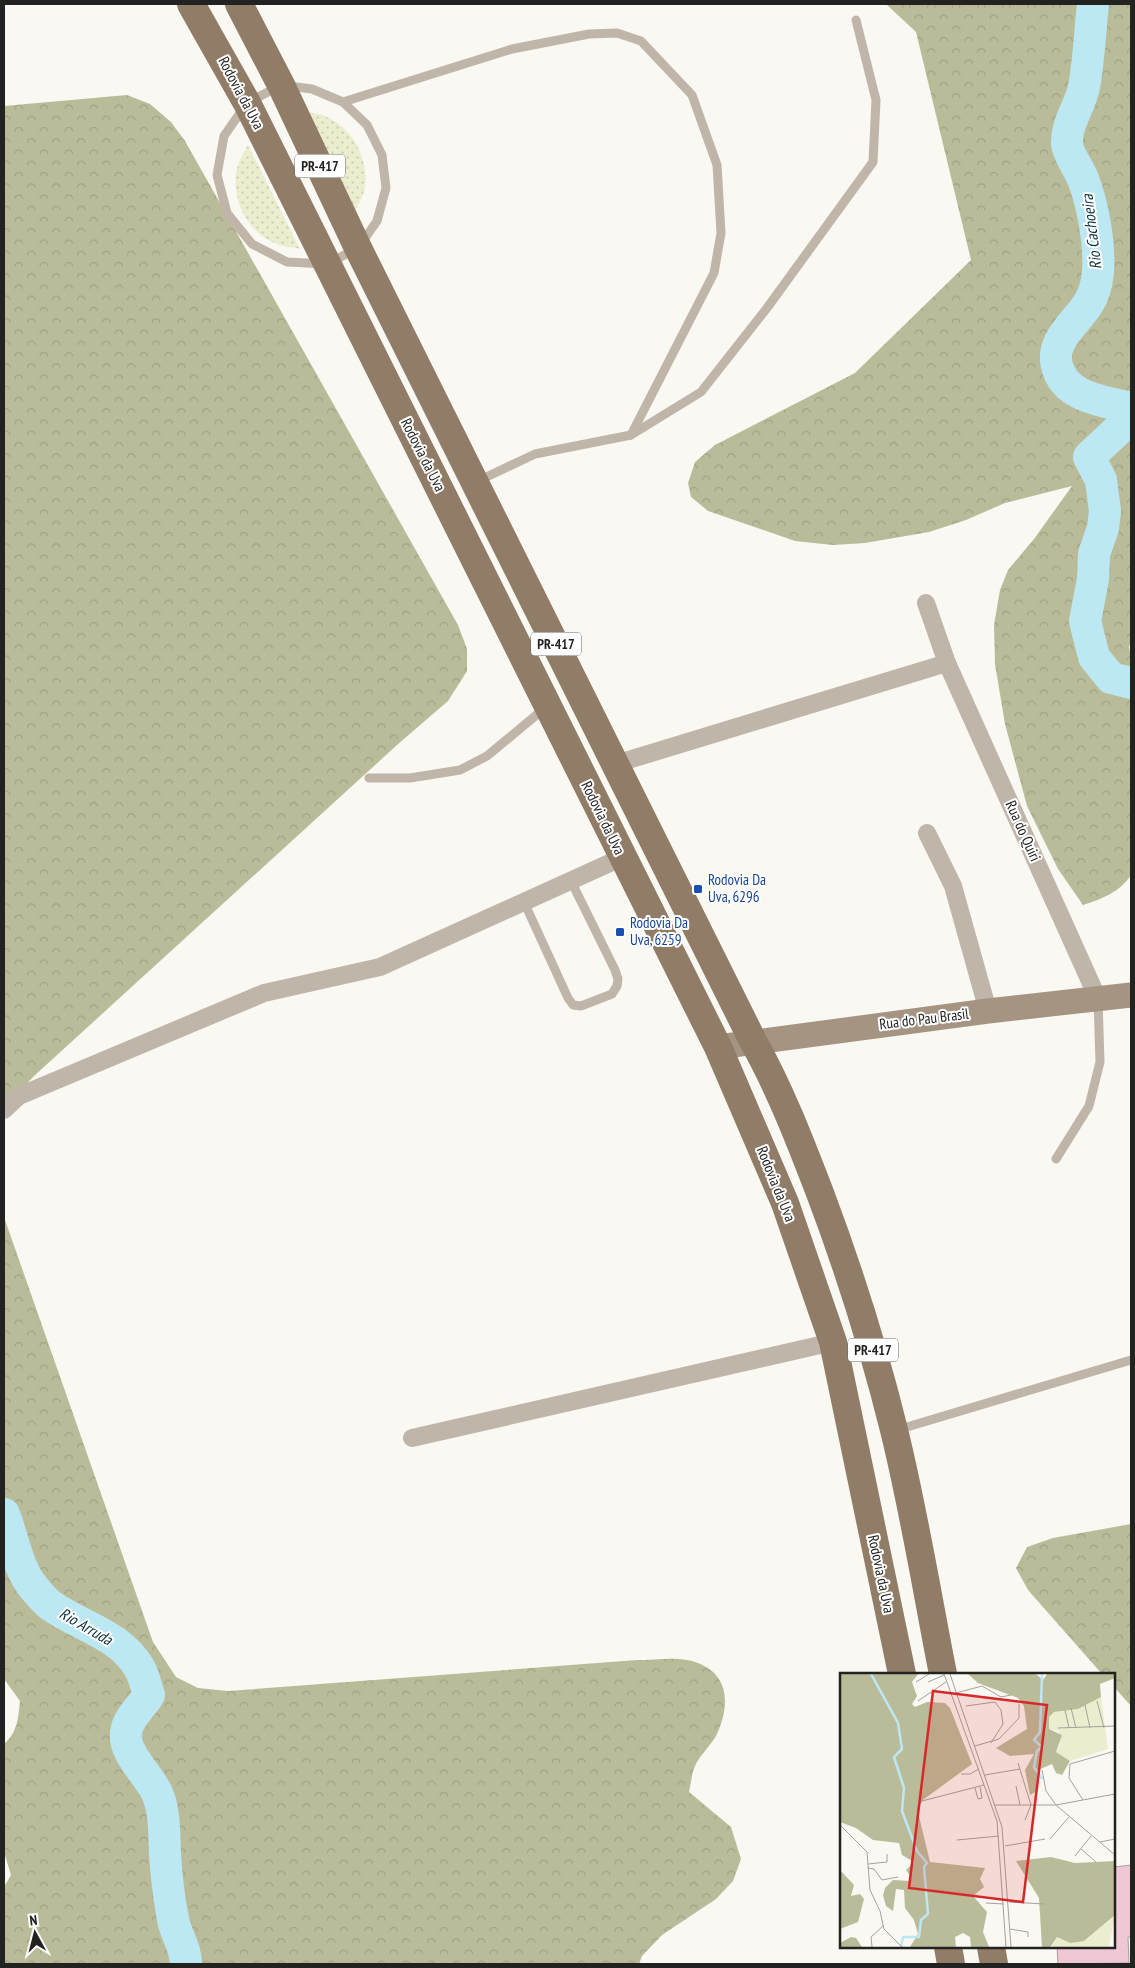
<svg xmlns="http://www.w3.org/2000/svg" width="1135" height="1968" viewBox="0 0 1135 1968" font-family="'PT Sans Narrow',sans-serif">
<defs>
<pattern id="grass-dots" width="8" height="8" patternUnits="userSpaceOnUse" patternTransform="scale(1.25)"><rect width="8" height="8" fill="#ebedce"/><path d="M2 2h.1M6 6h.1" fill="none" stroke="#c9cbb1" stroke-width="1.8" stroke-linecap="round"/></pattern>
<pattern id="forest-crowns" width="20" height="18" patternUnits="userSpaceOnUse" patternTransform="scale(1.25)"><rect width="20" height="18" fill="#babc99"/><path d="M2 6a3 3 0 1 1 6 0M12 15a3 3 0 1 1 6 0" fill="none" stroke="#a0a184"/></pattern>
</defs>
<rect width="100%" height="100%" fill="#f9f8f2"/>
<g fill="url(#grass-dots)">
<path d="M302,111C310,113 318,113 325,116C354,128 371,162 364,192C362,199 357,207 354,213Z"/>
<path d="M248,145L300,249C293,247 285,247 277,244C247,234 229,196 238,165C240,158 245,151 248,145Z"/>
</g>
<g fill="url(#forest-crowns)">
<path d="M886,4H1131V644L1129,646L1131,659V875C1120,892 1102,899 1083,905L1058,869L1027,806L1005,724L995,664L994,625L1000,590L1008,570L1034,539L1072,486L1005,503L966,520L929,532L865,543L833,545L795,541L708,511L691,497L688,483L695,462L715,445L855,373L971,260L916,32Z"/>
<path d="M127,95L150,104L171,122L185,141L458,625L467,649V671L448,701L397,745L34,1076L4,1108V106Z"/>
<path d="M4,1217L153,1642L176,1677L198,1688L228,1691L637,1660C653,1660 672,1657 687,1660C728,1668 732,1701 717,1734C712,1744 703,1752 697,1762C692,1770 691,1783 689,1792L731,1827L741,1859L733,1881L716,1899L662,1935L642,1956L639,1964H4V1887L11,1875L4,1852V1744C18,1732 18,1718 20,1701L4,1679Z"/>
<path d="M1131,1524V1706L1114,1687V1674H1102L1028,1590L1016,1568L1027,1547L1053,1538Z"/>
</g>
<g fill="none" stroke-linecap="round" stroke-linejoin="round">
<g stroke="#bce8f4" stroke-width="32">
<path d="M1093,4C1090,31 1089,59 1084,87C1080,107 1066,123 1067,144C1068,155 1079,168 1083,179C1093,205 1100,244 1098,272C1097,283 1094,295 1088,304C1076,323 1050,341 1057,366C1065,398 1104,401 1131,408"/>
<path d="M1131,422L1120,428L1089,457L1101,480L1105,511L1103,528L1094,554L1093,579L1085,621L1094,657L1111,678L1131,683"/>
<path d="M4,1514C13,1537 18,1570 34,1588C39,1594 45,1601 50,1605C81,1627 120,1634 140,1669C144,1676 146,1686 149,1695C142,1707 127,1718 126,1733C123,1753 149,1775 157,1793C165,1811 164,1833 165,1853C166,1873 170,1905 174,1924C178,1938 186,1949 186,1964"/>
</g>
</g>
<path fill="#f0c8d5" stroke="#a59fa1" d="M1131,1865V1937H1128L1129,1963L1058,1964L1057,1947H1114V1867Z"/>
<g fill="none" stroke-linecap="round" stroke-linejoin="round">
<g stroke="#c0b5a9" stroke-width="9">
<path d="M281,85L312,89L343,102L367,125L382,155L386,188L377,221L358,248L327,264L287,262L252,244L227,213L217,175L224,136L247,103Z"/>
<path d="M343,102L512,49L589,34L617,33L641,41L692,95L717,165L721,233L714,273L631,435"/>
<path d="M478,481L535,454L631,435L701,392L767,308L873,162L876,100L856,20"/>
<path d="M369,778H410L460,770L487,756L546,707"/>
<path d="M524,902L568,998L573,1005L581,1006L612,994L617,986L618,979L615,970L571,881"/>
<path d="M1056,1159L1089,1106L1100,1062L1098,1000"/>
<path d="M897,1430L1131,1360"/>
</g>
<g stroke="#c0b5a9" stroke-width="18">
<path d="M926,603L947,663L1098,999"/>
<path d="M615,764L947,663"/>
<path d="M927,833L953,886L988,1011"/>
<path d="M4,1110L19,1096L264,993L380,967L623,857"/>
<path d="M412,1438L833,1342"/>
</g>
<path stroke="#a59482" stroke-width="25" d="M718,1047L988,1011L1131,995"/>
<g stroke="#917d67" stroke-width="28">
<path d="M191,4L247,103L718,1047L785,1203L833,1342L902,1674"/>
<path d="M239,4L281,85L358,248L753,1041C780,1089 800,1141 820,1193C849,1270 874,1349 894,1430C914,1511 927,1593 943,1674"/>
<path d="M948,1947L951,1964"/>
<path d="M991,1947L994,1964"/>
</g>
</g>
<g fill="#1a4fb4" stroke="#fff" stroke-width="2">
<rect x="693" y="884" width="10" height="10" rx="2.5"/>
<rect x="615" y="927" width="10" height="10" rx="2.5"/>
</g>
<g text-anchor="middle" stroke-width="4" stroke-linejoin="round" paint-order="stroke">
<g fill="#fff" stroke="#646463" stroke-width="1">
<rect x="295" y="154.5" width="50" height="23" rx="4"/>
<rect x="531" y="632.5" width="50" height="23" rx="4"/>
<rect x="848" y="1338.5" width="50" height="23" rx="4"/>
</g>
<g font-size="14" font-weight="bold" fill="#222220">
<text x="320" y="171">PR-417</text>
<text x="556" y="649">PR-417</text>
<text x="873" y="1355">PR-417</text>
</g>
<g font-size="15" fill="#222220" stroke="#fff">
<text transform="translate(241 93) rotate(62)" y="5">Rodovia da Uva</text>
<text transform="translate(423 455) rotate(63)" y="5">Rodovia da Uva</text>
<text transform="translate(603 818) rotate(64)" y="5">Rodovia da Uva</text>
<text transform="translate(1023 831) rotate(66)" y="5">Rua do Quiri</text>
<text transform="translate(924 1019) rotate(-7)" y="5">Rua do Pau Brasil</text>
<text transform="translate(776 1184) rotate(68)" y="5">Rodovia da Uva</text>
<text transform="translate(881 1574) rotate(78)" y="5">Rodovia da Uva</text>
</g>
<g font-size="15" fill="#164399" stroke="#fff" text-anchor="start">
<text x="708" y="885">Rodovia Da<tspan x="708" dy="17">Uva, 6296</tspan></text>
<text x="630" y="928">Rodovia Da<tspan x="630" dy="17">Uva, 6259</tspan></text>
</g>
<g font-size="16" font-style="italic" fill="#08323b" stroke="#fff">
<text transform="translate(1091 232) rotate(-97)" y="6">Rio Cachoeira</text>
<text transform="translate(86 1626) rotate(30)" y="6">Rio Arruda</text>
</g>
</g>
<g transform="translate(840 1673)">
<rect width="275" height="275" fill="#f9f8f2"/>
<path d="M261,24L268,76L230,88L221,85L216,79L220,71L219,58L209,56V44L214,39L238,36ZM275,242L269,274H210L217,264L227,269L247,266Z" fill="#ebedce"/>
<path d="M0,1H78L72,9L77,23L72,31L75,34L87,29L105,30L110,35L132,91L80,129L78,139L90,189L145,195L140,206L144,214L133,223L147,239L143,259L149,274H131L130,264L123,260L115,264L116,274H70L78,261L74,247L65,235L64,217L56,216L53,238L46,233L43,222L45,215L53,207L70,208L71,204L66,197L74,189L62,182L59,170L33,167L16,155L0,149ZM128,1H196L203,7L207,1H274L275,5L260,11L261,24L238,36L214,39L209,44V56L222,62L216,79L230,88L222,102L216,100L212,91L198,97L197,118L190,122L185,97L194,81L170,83L156,75L187,56L184,33L178,25L138,10ZM211,184L235,190L275,188V242L244,268L230,270L217,264L210,274H202L199,225L176,188ZM0,197L14,212L11,223L20,221L24,226L18,249L0,256ZM11,264L16,265L22,274H0V270Z" fill="#babc99"/>
<path fill="none" stroke="#bce8f4" stroke-width="2.5" d="M31,1L58,50L62,76L54,84L64,115L62,138L77,178L87,190L84,194L88,241L81,247L79,264H63L61,274M202,106L194,94L197,78L202,74L194,67L200,59L202,1"/>
<path fill="none" stroke="#a3a29e" stroke-width="1" d="M104,1L157,148L166,274M110,1L162,154L171,274M76,9L89,1M88,9L104,2M116,20L142,13L161,24L171,22M78,28L106,9M257,28L264,55M245,32L250,55M126,33L155,29L161,37L163,51L151,70M231,35L236,55M225,37L229,55M218,55L275,53M135,73L159,66L179,45V31M178,90L191,132L185,147M202,97L206,118L216,132L275,182M121,101H130L139,96M145,102L180,96M176,113L180,132M135,115L138,126L142,125L140,114M243,127L229,105L230,91L275,78M154,132H216L275,121M77,149L78,133L82,128L144,112M0,152L27,179L30,217L40,238L44,256L62,274M210,166L229,144M117,167L159,163M260,169L275,166M165,173L205,166M241,176L256,189M235,183L251,163M28,191L47,189V181M28,195L34,196L42,207L58,204M169,229L204,231M146,230L164,231M170,256L188,259V264M32,274L31,264L43,253"/>
<path fill="#d62828" fill-opacity="0.15" stroke="#d62828" stroke-width="2.5" d="M93,18L207,32L183,229L69,215Z"/>
<rect width="275" height="275" fill="none" stroke="#222220" stroke-width="2.5"/>
</g>
<rect width="1135" height="1968" fill="none" stroke="#222220" stroke-width="10"/>
<g transform="translate(35 1933) rotate(353)" stroke="#ffffff" stroke-width="4" paint-order="stroke">
<path d="M0-4L9 19L0 12L-9 19Z" fill="#222220"/>
<text y="-8" font-size="14" font-weight="bold" text-anchor="middle" fill="#222220">N</text>
</g>
</svg>
